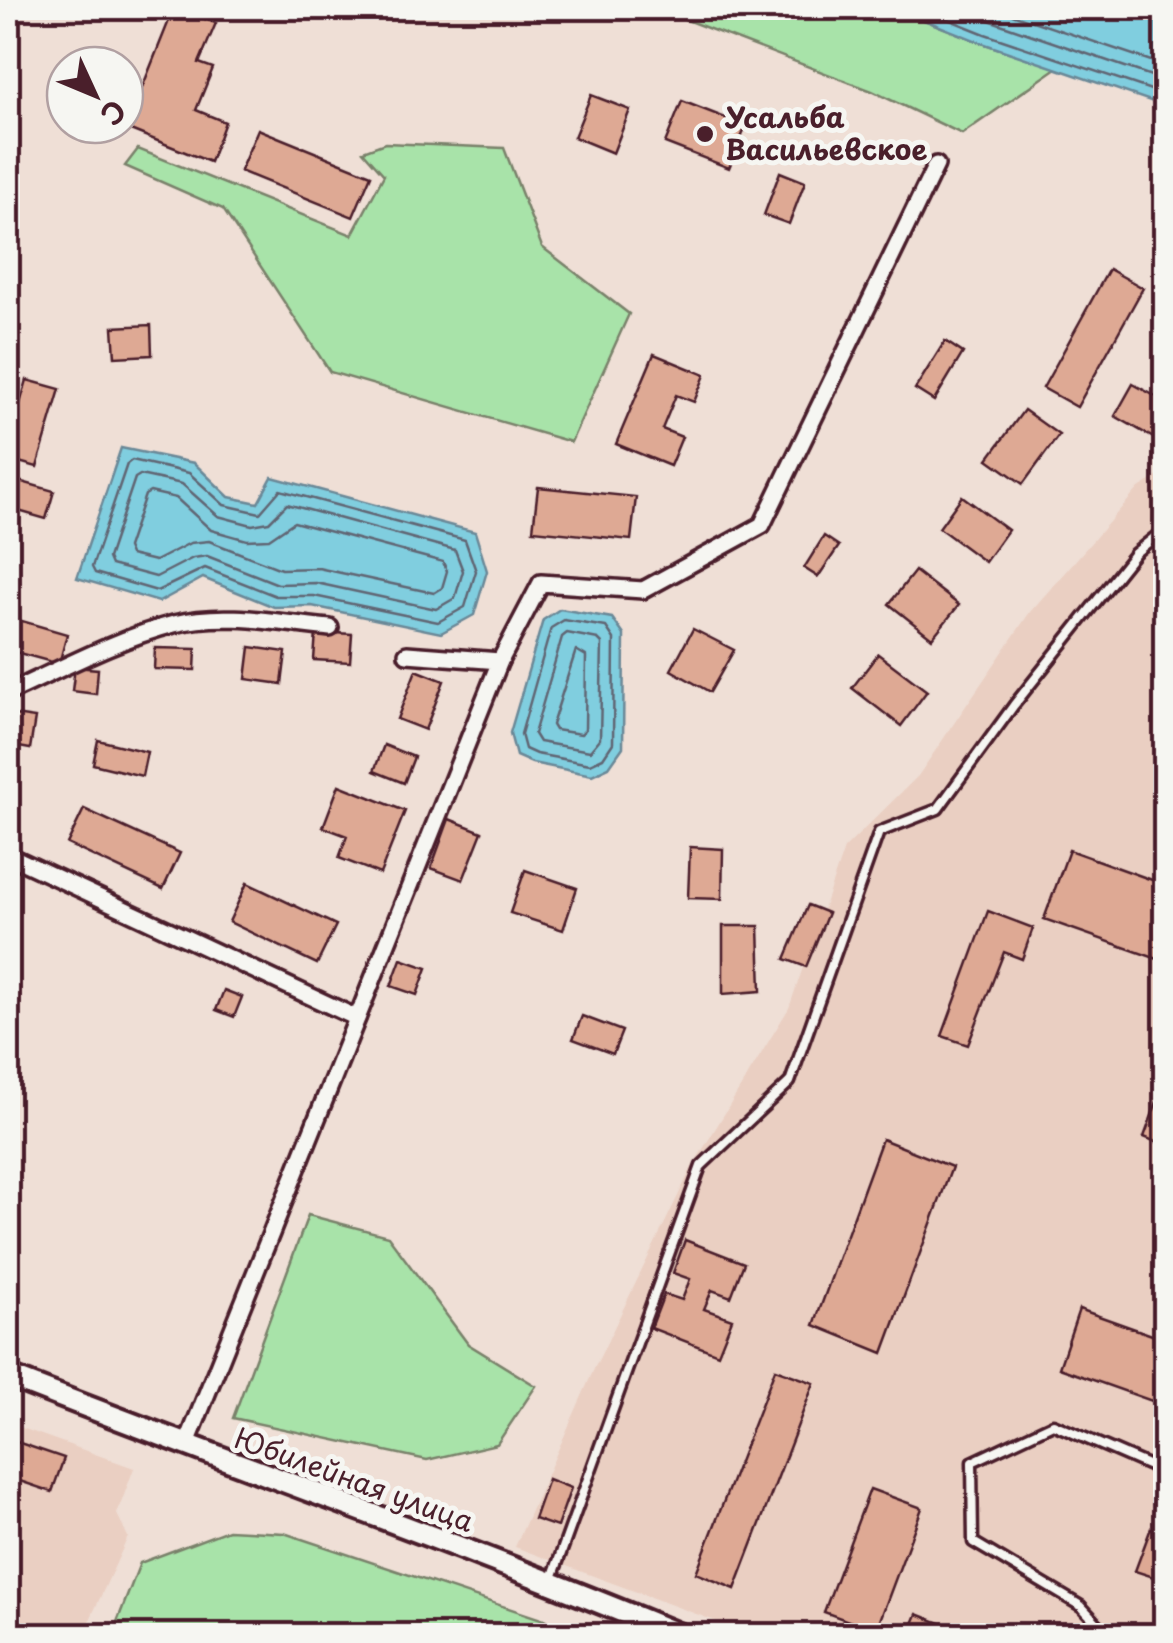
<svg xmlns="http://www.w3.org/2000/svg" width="1173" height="1643" viewBox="0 0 1173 1643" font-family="'Playpen Sans',sans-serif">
<rect width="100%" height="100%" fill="#efdfd6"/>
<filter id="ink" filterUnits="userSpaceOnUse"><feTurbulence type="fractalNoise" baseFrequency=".01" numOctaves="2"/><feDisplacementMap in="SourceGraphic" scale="20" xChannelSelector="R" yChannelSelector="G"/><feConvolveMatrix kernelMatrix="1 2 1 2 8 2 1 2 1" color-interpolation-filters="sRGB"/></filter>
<g filter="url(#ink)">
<g fill="#eacfc2">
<path d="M1165,472V1635H753L515,1547L594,1369L692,1167L789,1008L844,849L918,776L1030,612L1139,488Z"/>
<path d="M8,1423L134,1468L117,1514L128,1537L83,1635H8Z"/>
</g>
<g fill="#a8e3a9" stroke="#79816a" stroke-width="2.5">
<path d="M655,8H894L982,43L1057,68L962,134L872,91Z"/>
<path d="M385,143L504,148L542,247L629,314L571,442L330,372L223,209L125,166L138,149L352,235L384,175L363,151Z"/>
<path d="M308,1215L388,1236L468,1344L536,1386L497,1444L427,1460L233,1418Z"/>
<path d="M228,1530L284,1533L589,1635H112L140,1563Z"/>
</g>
<g fill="#80cedf" stroke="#6a8897" stroke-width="2.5">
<path d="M894,8H1165V106L982,43Z"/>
<path d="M121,448L194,463L229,497L258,503L272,477L475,532L487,571L474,615L441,633L312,606L274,607L203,578L159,602L77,578Z"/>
<path d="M560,609L612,618L624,635L623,747L609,767L592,775L532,763L516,756L510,733L543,620Z"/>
</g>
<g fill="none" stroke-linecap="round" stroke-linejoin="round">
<g stroke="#606573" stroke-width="2.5">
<path d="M920,8L985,34L1166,95"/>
<path d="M954,8L1166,81"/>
<path d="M994,8L1166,66"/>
<path d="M132,460L189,473L224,505L260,513L280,490L465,540L476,571L465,607L438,622L314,596H276L205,568L157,591L95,573L92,567L127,464Z"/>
<path d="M140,475L182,484L218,516L252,525L269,522L287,504L455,550L463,571L455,598L436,609L316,583L278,584L207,556L193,558L156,577L111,565L108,558L135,478Z"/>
<path d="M150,492L176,498L211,530L247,540L269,539L294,522L443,562L447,571L442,588L434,593L318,568L281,569L209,541L190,543L155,561L130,555L127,548L145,495Z"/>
<path d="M564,620L606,627L614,639L613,743L603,758L590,764L536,754L525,749L521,734L551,628Z"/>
<path d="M567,633L598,639L602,643L600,739L590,751L539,742L534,734L562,637Z"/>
<path d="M576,650L586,656L585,730L581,734L555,730L552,725Z"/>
</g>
</g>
<g fill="#dea994" stroke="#4a1f2b" stroke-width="2.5">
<path d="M174,8L216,23L199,63L213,68L196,110L225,122L210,162L118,125H125V81L142,88Z"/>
<path d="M591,95L630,110L613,153L574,137Z"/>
<path d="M682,101L746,126L729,168L665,143Z"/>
<path d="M258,129L371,175L353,217L240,171Z"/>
<path d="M780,172L805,182L789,224L764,215Z"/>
<path d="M1109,269L1143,288L1077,407L1043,388Z"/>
<path d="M151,325L152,355L115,357L113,327Z"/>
<path d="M945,341L963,353L934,401L915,389Z"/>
<path d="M654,354L705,375L694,402L676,395L662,429L682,437L670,466L616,444Z"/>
<path d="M27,380L60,389L37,467L8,459V430L12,431Z"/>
<path d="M1133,384L1166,402V445L1115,416Z"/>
<path d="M1024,410L1059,435L1023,484L988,459Z"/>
<path d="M8,478L54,491L46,519L8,508Z"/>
<path d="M538,487L636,497L631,540L533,530Z"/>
<path d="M962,496L1008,530L985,562L939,528Z"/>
<path d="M824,536L839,546L818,577L804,568Z"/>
<path d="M915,571L959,605L932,638L889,604Z"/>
<path d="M8,617L67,634L59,664L8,650Z"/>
<path d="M693,629L734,650L710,692L671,670Z"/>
<path d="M316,632L352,634L350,662L314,660Z"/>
<path d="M250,647L286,652L282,684L246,679Z"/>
<path d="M155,648L196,649L195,670L154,669Z"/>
<path d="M878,654L927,691L901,726L852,688Z"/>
<path d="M75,667L98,669L96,694L72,691Z"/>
<path d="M416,670L444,681L425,730L397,719Z"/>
<path d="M8,714L35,718L30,749L8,745Z"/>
<path d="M98,740L147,752L142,776L93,764Z"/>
<path d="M384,745L414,757L404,783L374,771Z"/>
<path d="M339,785L405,811L380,874L339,858L347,836L323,827Z"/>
<path d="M84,809L180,853L163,889L67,844Z"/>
<path d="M449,819L482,832L463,880L431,868Z"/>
<path d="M690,847L723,849L722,899L688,898Z"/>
<path d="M1069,850L1166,885V962L1044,919Z"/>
<path d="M525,870L577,888L563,930L510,913Z"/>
<path d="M247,883L336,925L317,964L229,922Z"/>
<path d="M808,905L828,913L806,967L785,959Z"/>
<path d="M988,911L1033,928L1022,959L1004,952L968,1045L942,1036Z"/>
<path d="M723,926H759L761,991L723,994Z"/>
<path d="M401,959L427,968L417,995L391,986Z"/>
<path d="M224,990L242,997L234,1017L216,1010Z"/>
<path d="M582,1016L622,1031L613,1054L573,1039Z"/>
<path d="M1166,1077V1146L1144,1137Z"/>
<path d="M882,1139L952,1167L883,1353L814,1325Z"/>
<path d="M685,1240L744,1263L731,1297L712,1290L704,1309L732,1319L718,1354L651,1328L664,1294L682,1300L690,1279L673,1273Z"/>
<path d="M1079,1309L1166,1340V1406L1059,1368Z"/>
<path d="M775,1369L814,1383L735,1589L696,1573Z"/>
<path d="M8,1439L64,1458L52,1492L8,1477Z"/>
<path d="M548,1479L571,1488L557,1527L534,1519Z"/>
<path d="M870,1489L922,1508L876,1631L824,1612Z"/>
<path d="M1151,1528L1166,1534V1581L1135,1571Z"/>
<path d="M917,1614L973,1636H908Z"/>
</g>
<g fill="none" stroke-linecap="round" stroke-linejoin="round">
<defs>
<g id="service">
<path d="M551,1581L701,1166L790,1082L879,832L938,809L1014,705L1135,553L1166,528"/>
<path d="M1109,1636L1081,1606L973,1542L972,1462L1053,1424L1166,1473"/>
</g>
<g id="minor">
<path d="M407,654L500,661"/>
<path d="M8,693C61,669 116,639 174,624C224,611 280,623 330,628"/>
<path d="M8,855L357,1018"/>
<path d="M186,1446L500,661L541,583L643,590L762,525L936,165"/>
</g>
<path id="tertiary" d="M8,1376C232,1464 459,1543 682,1636"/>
</defs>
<use href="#service" stroke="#4a1f2b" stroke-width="15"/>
<use href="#minor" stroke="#4a1f2b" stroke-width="22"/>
<use href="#tertiary" stroke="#4a1f2b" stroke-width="28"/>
<use href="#service" stroke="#f6f6f2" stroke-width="8"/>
<use href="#minor" stroke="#f6f6f2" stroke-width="15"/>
<use href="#tertiary" stroke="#f6f6f2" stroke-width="20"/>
</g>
</g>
<circle fill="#4a1f2b" stroke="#f6f6f2" stroke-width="4" cx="705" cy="134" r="10"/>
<g text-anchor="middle" stroke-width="10" stroke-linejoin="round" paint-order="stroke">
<g font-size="28" font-weight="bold" fill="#4a1f2b" stroke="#f6f6f2" text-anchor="start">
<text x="725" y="128">Усальба<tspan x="725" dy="32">Васильевское</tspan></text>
</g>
<g font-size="28" fill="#4a1f2b" stroke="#f6f6f2">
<text transform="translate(354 1480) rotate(20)" y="10">Юбилейная улица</text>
</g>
</g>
<rect width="1173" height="1643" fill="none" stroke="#f6f6f2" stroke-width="40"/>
<rect x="20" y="20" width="1133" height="1603" fill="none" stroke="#4a1f2b" stroke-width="4" filter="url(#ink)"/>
<g transform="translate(95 95) rotate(134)"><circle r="48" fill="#f6f6f2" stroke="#b1a0a2" stroke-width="2.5"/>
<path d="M0-8L18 38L0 25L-18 38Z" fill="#4a1f2b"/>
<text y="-15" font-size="28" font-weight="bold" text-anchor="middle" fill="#4a1f2b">С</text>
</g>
</svg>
